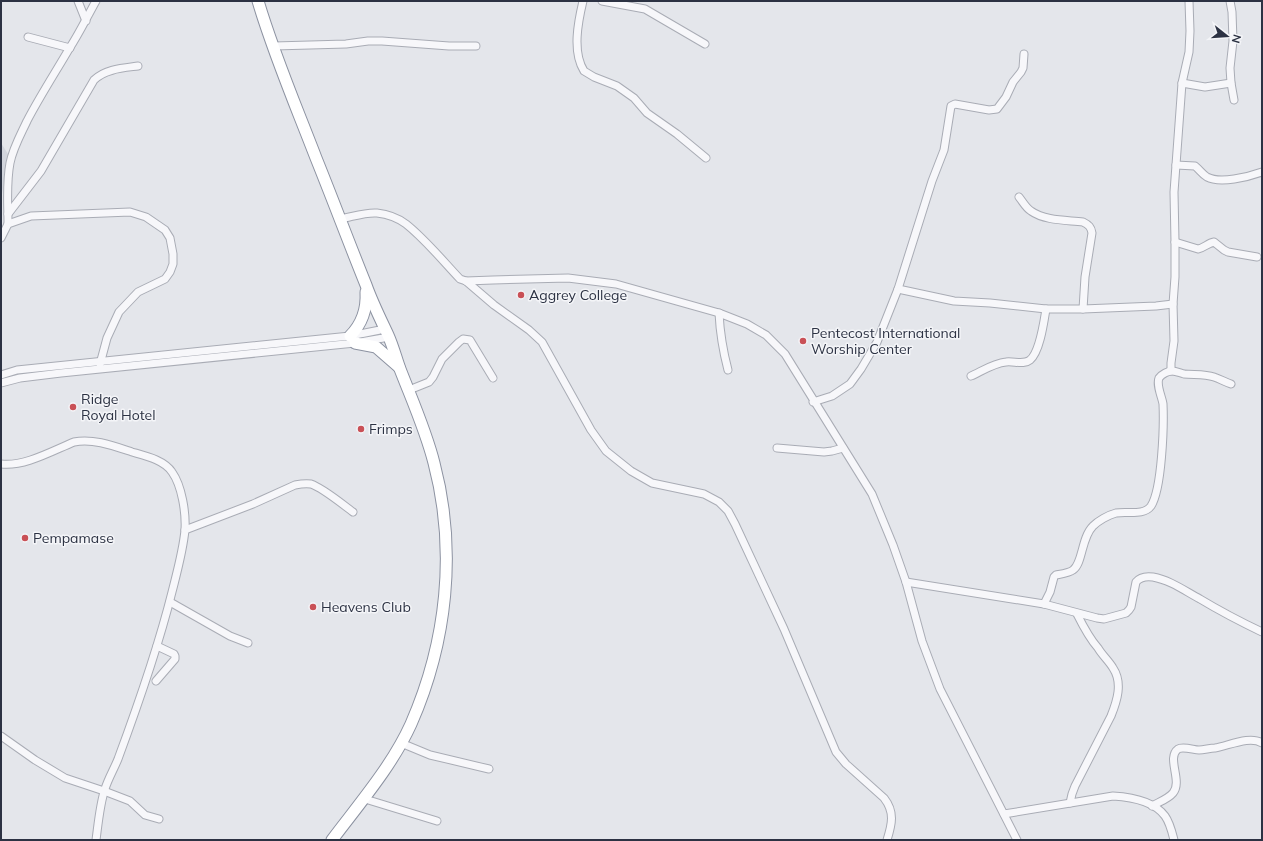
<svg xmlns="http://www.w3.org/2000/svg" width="1263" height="841" viewBox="0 0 1263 841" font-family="Mulish,sans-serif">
<rect width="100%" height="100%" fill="#e4e6eb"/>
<path fill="#d2d5dd" d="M1,143L8,154L1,201Z"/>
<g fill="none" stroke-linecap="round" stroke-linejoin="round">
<defs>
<g id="minor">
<path d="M78,1L86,21"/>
<path d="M583,1C578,22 572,52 584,71L594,77L617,86L634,98L647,113L677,134L706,158"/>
<path d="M602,1L645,9L705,44"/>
<path d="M1230,1L1232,12L1233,41L1230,68L1231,83L1234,100"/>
<path d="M28,37L70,48"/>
<path d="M274,46L346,44L368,41H382L449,46H476"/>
<path d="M1182,83L1205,87L1231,83"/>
<path d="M1176,165L1195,166C1200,170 1202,174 1207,177C1220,184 1248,177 1262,172"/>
<path d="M1019,197C1023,202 1026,208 1031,211C1045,221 1067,220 1083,222C1089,225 1091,227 1092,233L1085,277L1083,309"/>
<path d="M8,214L41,171L94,80C105,69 123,68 138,66"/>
<path d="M340,219C352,217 365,212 377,213C386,214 398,218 406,224C425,239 443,261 460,279L466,281L494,305L529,330L542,342L591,430L606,451L631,471L652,483L704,494L719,502L728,511L735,524L784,629L836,752L846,764L884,798C895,812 892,824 887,840"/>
<path d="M8,224C8,204 6,184 10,163C13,148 21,134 27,121C40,96 55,73 69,49C79,34 87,17 96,1"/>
<path d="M1,238L8,224L31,216L130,212L146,217L165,230L170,238L173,254V264L170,272L165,279L138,292L119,312L107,338L100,364"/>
<path d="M1175,242L1198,249C1204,248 1208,243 1214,242L1224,250L1228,252L1257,257"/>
<path d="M466,281L493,280L568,278L616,284L719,313L747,324L766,335L785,354L872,494L893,545L906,582L922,641L940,689L1017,840"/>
<path d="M898,289L954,301L990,303L1046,309H1083L1156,306L1173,304"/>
<path d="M719,313C720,333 723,351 728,370"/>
<path d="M1171,371V363L1174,341L1173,304L1175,277V242L1174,192L1182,83L1189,52L1190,31L1189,1"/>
<path d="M1,375L17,370L350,336L385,329"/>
<path d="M971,376C982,371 994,363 1006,362C1014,361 1024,365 1030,360C1040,352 1044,321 1046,309"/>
<path d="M1,383L20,378L61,373L355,343L389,337"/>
<path d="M409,390L429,382L433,377L442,359L459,342L463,339L470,340L493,378"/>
<path d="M813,402L832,396L850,384L861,369L877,342L898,289L932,181L944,150L951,106L955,104L989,110L997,109L1006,97L1013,82L1021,72L1023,68L1024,54"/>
<path d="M777,448L824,452L832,451L843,448"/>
<path d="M1,464C24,467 52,451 74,442C93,438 114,446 132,452C146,456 164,460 172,472C182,486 186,513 185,530C183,551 177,572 172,592C158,648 138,705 118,759C114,769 108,779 105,789C100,803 98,825 96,840"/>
<path d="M185,530L253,504L295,485C300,484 305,483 311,484C323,488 342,504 353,512"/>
<path d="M906,582L1044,604L1097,618L1104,619L1126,613L1129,610L1131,607L1136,582C1140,577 1146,576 1153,577C1170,580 1185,591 1200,599C1220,611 1241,622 1262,632"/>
<path d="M170,602L230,636L248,643"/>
<path d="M1044,604L1050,592L1054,577L1056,575C1061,574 1069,573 1073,570C1083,563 1081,538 1093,526C1098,521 1108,515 1116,513C1127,511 1144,516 1151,506C1162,489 1164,426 1163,404C1162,397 1156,385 1159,378C1162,374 1168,371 1172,371C1176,371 1180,373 1184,374C1194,375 1205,374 1214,377C1220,379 1225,382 1231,384"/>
<path d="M156,681L175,659V656L174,654L157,646"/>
<path d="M1,736L35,760L65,778L104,791L130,801L145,815L159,819"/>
<path d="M401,743L430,755L489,769"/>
<path d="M365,799L437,821"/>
<path d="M1070,803L1072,794L1075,786L1111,716C1117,701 1123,683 1113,668C1109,661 1102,655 1098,648C1089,638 1083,626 1077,614"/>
<path d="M1152,806C1159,802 1168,799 1173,793C1183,781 1166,758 1178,749C1183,746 1194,750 1199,750C1204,750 1210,748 1215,748C1228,746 1250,735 1262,743"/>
<path d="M1004,814L1113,796C1130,797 1154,801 1165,816C1170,823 1172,832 1174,840"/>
</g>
<g id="highway">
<path d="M258,1C274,55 296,106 316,158C333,200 349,243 366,285C372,302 380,318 388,335C393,346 396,358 400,369C412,400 426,431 434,463C457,550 447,642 411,724C392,766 359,804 332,840"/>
<path d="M350,336C362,324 367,309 366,292"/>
<path d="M355,343L376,347L399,367"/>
</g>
</defs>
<use href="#minor" stroke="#a9acb5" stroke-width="9"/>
<use href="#highway" stroke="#8c92a1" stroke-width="13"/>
<use href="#minor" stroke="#f7f7fa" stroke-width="7"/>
<use href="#highway" stroke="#fff" stroke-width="11"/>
</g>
<g fill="#c95056" stroke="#f4f5f8" stroke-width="1.5">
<circle cx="521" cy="295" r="4"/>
<circle cx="803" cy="341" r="4"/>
<circle cx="73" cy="407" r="4"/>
<circle cx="361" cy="429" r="4"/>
<circle cx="25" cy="538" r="4"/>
<circle cx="313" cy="607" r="4"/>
</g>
<g text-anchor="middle" stroke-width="3" stroke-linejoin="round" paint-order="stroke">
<g font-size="14" fill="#2c3243" stroke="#f4f5f8" text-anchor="start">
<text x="529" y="300">Aggrey College</text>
<text x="811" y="338">Pentecost International<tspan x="811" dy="16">Worship Center</tspan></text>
<text x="81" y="404">Ridge<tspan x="81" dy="16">Royal Hotel</tspan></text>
<text x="369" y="434">Frimps</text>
<text x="33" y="543">Pempamase</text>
<text x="321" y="612">Heavens Club</text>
</g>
</g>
<rect width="1263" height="841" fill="none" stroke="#2c3243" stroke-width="4"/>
<g transform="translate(1227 36) rotate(107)" stroke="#f4f5f8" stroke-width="3" paint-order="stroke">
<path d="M0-3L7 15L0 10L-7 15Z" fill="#2c3243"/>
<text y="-6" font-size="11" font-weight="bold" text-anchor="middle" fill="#2c3243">N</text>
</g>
</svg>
